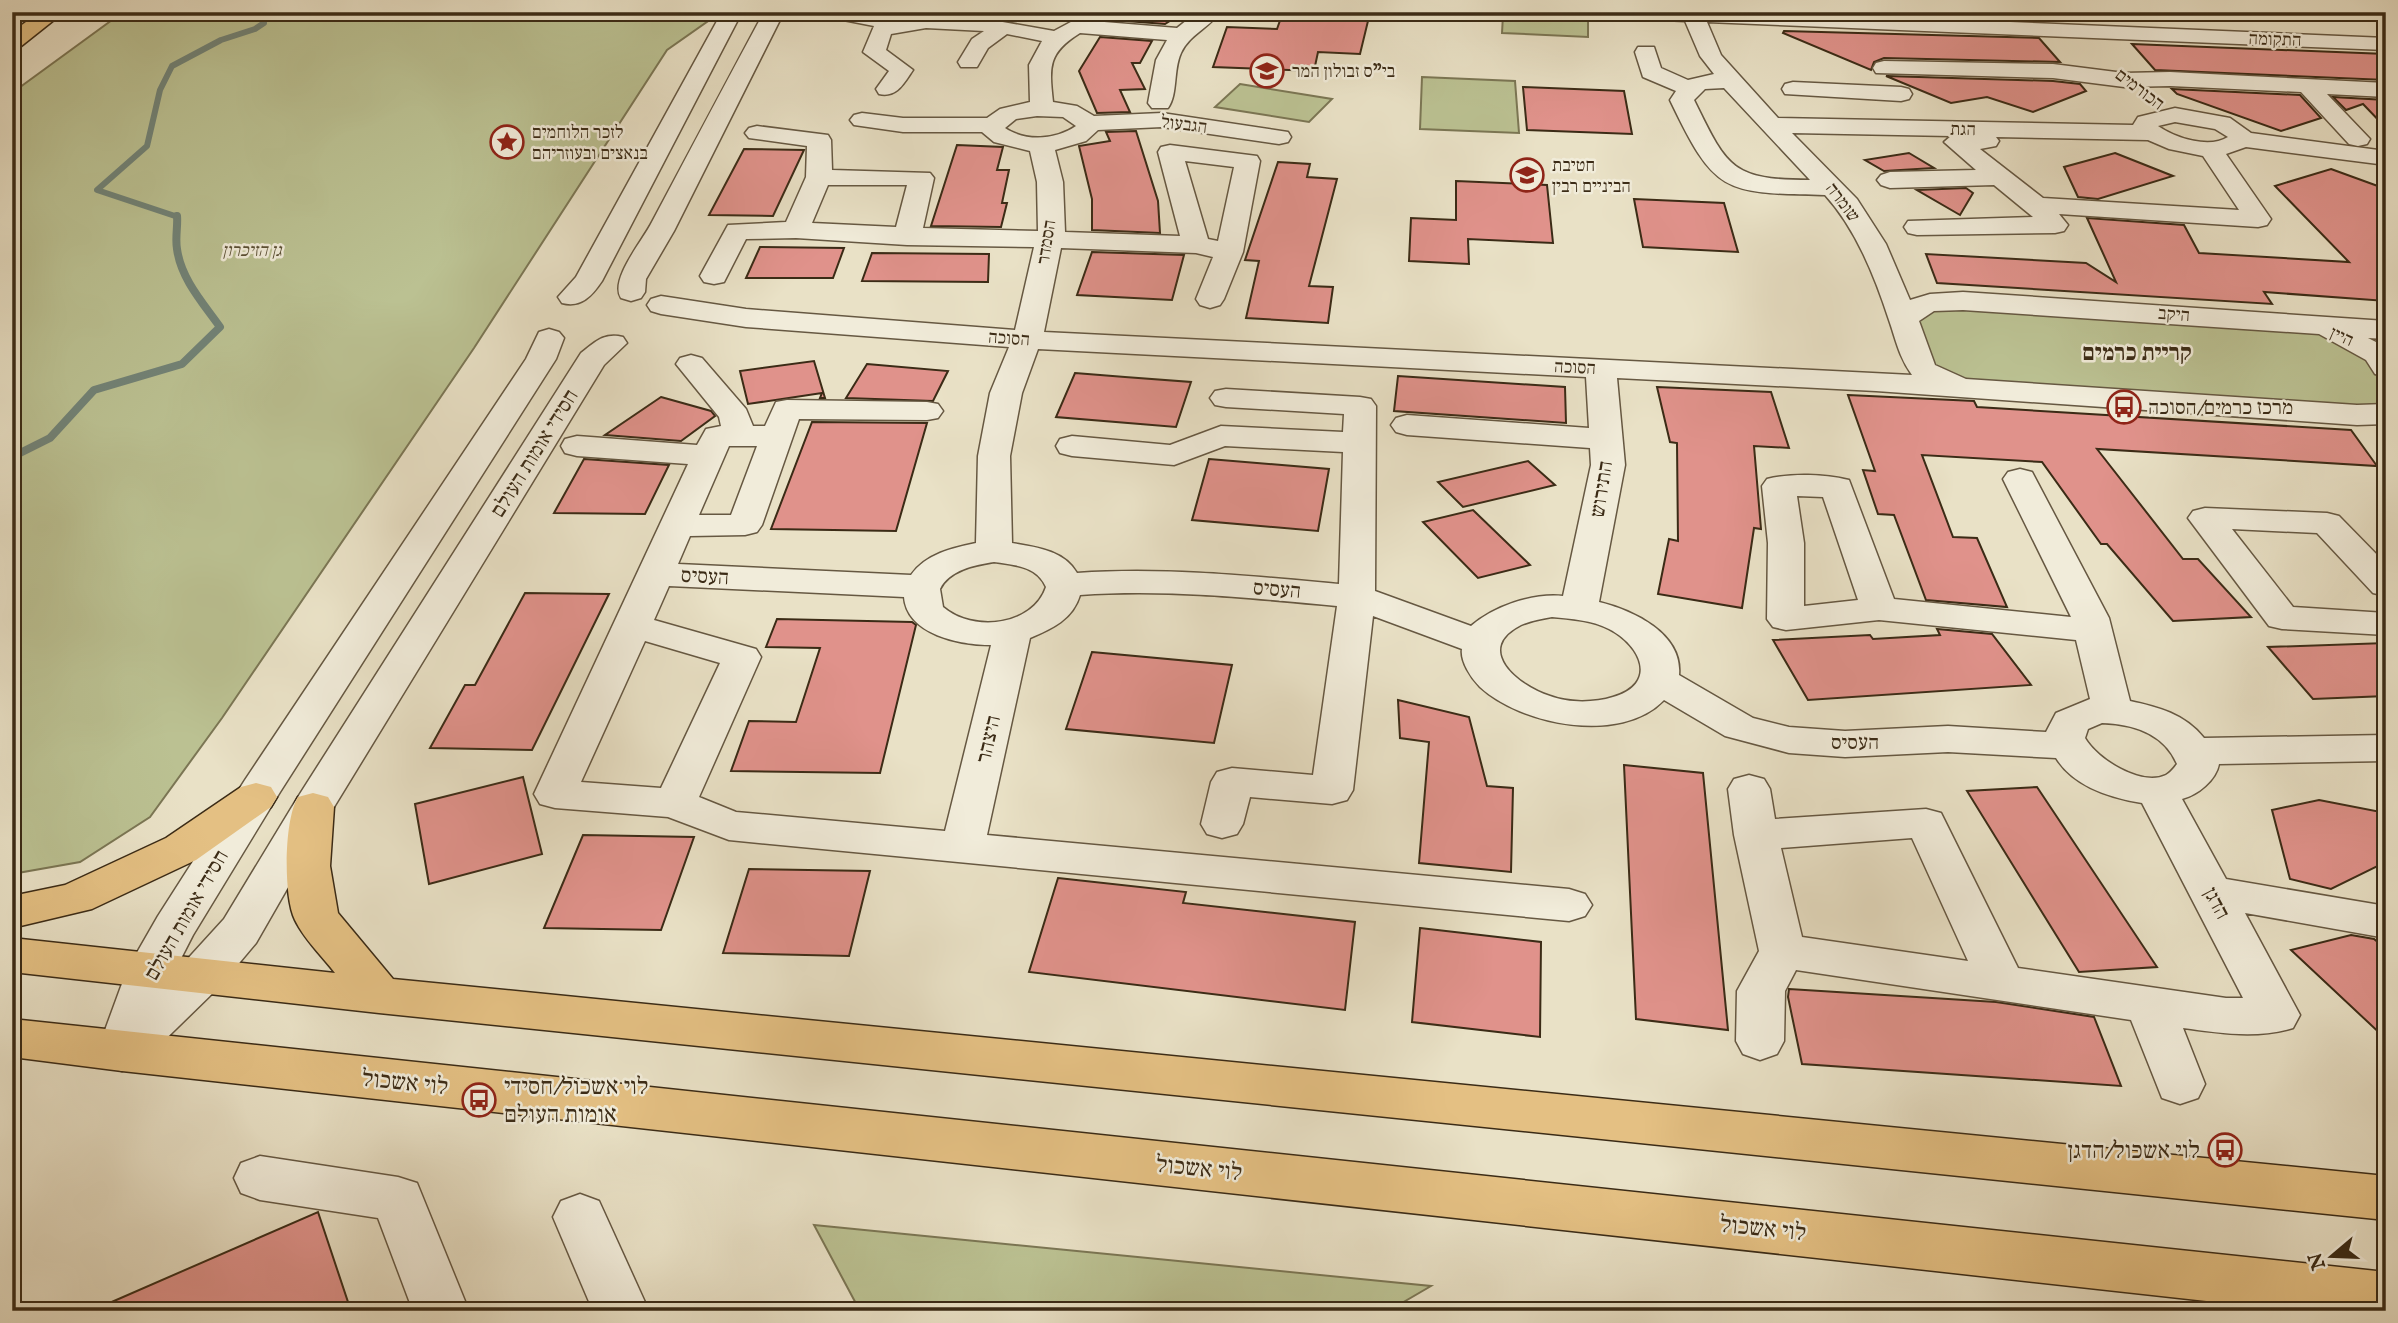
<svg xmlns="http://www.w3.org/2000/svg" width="2398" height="1323" viewBox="0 0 2398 1323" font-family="'IM FELL English','Frank Ruhl Libre',serif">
<rect width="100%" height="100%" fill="#e9e1c6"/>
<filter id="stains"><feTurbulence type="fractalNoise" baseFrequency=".00286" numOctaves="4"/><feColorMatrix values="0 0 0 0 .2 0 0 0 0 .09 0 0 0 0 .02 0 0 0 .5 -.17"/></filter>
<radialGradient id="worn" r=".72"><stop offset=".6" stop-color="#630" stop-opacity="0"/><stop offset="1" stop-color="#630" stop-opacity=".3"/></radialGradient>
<g fill="#bbc192" stroke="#7b7654" stroke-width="2">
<path d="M123,12H715L711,19L667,50L474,348L222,718L150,817L80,862L12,874V93Z"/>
<path d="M1503,15L1588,19V37L1502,33Z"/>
<path d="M1422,77L1515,81L1519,133L1420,129Z"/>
<path d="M1240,84L1332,99L1309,122L1215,107Z"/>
<path d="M1915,307L2305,322L2386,368V414L1964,388L1924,371Z"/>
<path d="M814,1225L1431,1286L1388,1311H860Z"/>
</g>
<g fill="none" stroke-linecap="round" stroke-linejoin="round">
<path stroke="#728377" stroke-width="6" d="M178,217L97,190L147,146L160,90L172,66L221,40L255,29L264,23L262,17L273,12"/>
<path stroke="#728377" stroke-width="8" d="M12,457L50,438L94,390L182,364L220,327C203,303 181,279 177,249C175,238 178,226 177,216"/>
</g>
<g fill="#e0928b" stroke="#3b2b16" stroke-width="2">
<path d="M1126,12H1184L1165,24L1113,20Z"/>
<path d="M1283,12H1341L1339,19L1368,21L1360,54L1318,52L1314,71L1213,67L1227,27L1277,29Z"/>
<path d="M1784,31L2039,38L2060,62L1884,58L1874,62L1871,70L1783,33Z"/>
<path d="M1100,37L1152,41L1140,63H1132L1145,89L1120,90L1130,112L1097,113L1079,71Z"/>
<path d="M2132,44L2386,54V80L2155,70Z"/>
<path d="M1886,76L2053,81L2080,84L2086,91L2033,112L1987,97L1951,103Z"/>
<path d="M1523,87L1624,91L1632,134L1527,130Z"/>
<path d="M2172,89L2300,95L2321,118L2281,131L2177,94Z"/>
<path d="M2333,97L2386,100V128L2363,104L2346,110Z"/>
<path d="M1136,131L1158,201L1160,233L1092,230V199L1079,146L1110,141L1106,132Z"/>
<path d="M957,145L1003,147L997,170H1009L1002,203H1007L1001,227L931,226Z"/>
<path d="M744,149L804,150L773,216L709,215Z"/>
<path d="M1909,153L1934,168L1884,171L1865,160Z"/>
<path d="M2115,153L2173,176L2098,199L2078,197L2064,167Z"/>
<path d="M1278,162L1310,164L1307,177L1337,179L1309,286L1333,287L1328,323L1246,318L1259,261L1245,260Z"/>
<path d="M2331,169L2386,189V301L2264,292L2272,304L1937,283L1926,254L2086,263L2116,282L2087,218L2184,225L2199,253L2349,262L2275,186Z"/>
<path d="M1456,181L1547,185L1553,243L1468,239L1469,264L1409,261L1411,218L1456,220Z"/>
<path d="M1966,188L1973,193L1960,215L1917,190Z"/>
<path d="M1634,199L1724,203L1738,252L1643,247Z"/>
<path d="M760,247L844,248L833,278H746Z"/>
<path d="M1092,252L1184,255L1172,300L1077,295Z"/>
<path d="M872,253L989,254L988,282L862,281Z"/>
<path d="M814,361L825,398H820L822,393L748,404L740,371Z"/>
<path d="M867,364L948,371L933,401L846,398Z"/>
<path d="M1075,373L1125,377L1191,382L1176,427L1056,417Z"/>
<path d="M1398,376L1565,387L1566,423L1394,411Z"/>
<path d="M1657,387L1771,392L1789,448L1754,446L1761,529L1754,528L1742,608L1658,594L1669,539L1678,541L1677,443L1670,442Z"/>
<path d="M1848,395L1974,401L1977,407L2351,430L2377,466L2097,449L2183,559H2198L2251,617L2173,621L2107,544H2101L2042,462L1922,455L1953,537L1977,538L2007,607L1926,600L1894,515L1878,514L1863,470L1875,471Z"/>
<path d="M661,397L711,411L715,416L681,441L605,435Z"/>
<path d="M812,422L927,423L896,531L771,529Z"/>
<path d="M584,459L669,465L645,514L554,513Z"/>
<path d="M1209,459L1329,469L1318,531L1192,520Z"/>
<path d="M1528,461L1555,485L1463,507L1438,482Z"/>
<path d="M1473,510L1530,565L1478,578L1423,522Z"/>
<path d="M525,593L609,594L532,750L430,748L465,685H475Z"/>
<path d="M777,619L912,622L916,625L880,773L731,771L749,721L796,722L820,648L766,647Z"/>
<path d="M1937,629L1992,634L2031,685L1808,700L1773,640L1870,635L1873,639L1940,635Z"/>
<path d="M2386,643V696L2313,699L2268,647Z"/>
<path d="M1092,652L1232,665L1214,743L1066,729Z"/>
<path d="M1398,700L1469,717L1487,786L1513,788L1511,872L1419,863L1429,742L1400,738Z"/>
<path d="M1624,765L1703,773L1728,1030L1636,1019Z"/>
<path d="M523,777L542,854L429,884L415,804Z"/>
<path d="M2037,787L2157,967L2079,972L1967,791Z"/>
<path d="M2319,800L2386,813V862L2331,889L2290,879L2272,810Z"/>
<path d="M583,835L694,837L661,930L544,928Z"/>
<path d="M749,869L870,871L849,956L723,953Z"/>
<path d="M1058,878L1186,892L1183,903L1355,922L1345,1010L1029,972Z"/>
<path d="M1420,928L1541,942L1540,1037L1412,1022Z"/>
<path d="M2351,935L2374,939L2386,949V1039L2291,950Z"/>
<path d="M1789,989L1996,1002L2094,1017L2121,1086L1802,1064L1788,997Z"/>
<path d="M318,1212L351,1311H91Z"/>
</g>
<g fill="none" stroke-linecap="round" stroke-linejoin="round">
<defs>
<g id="minor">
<path d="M722,12H742L602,281C592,296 581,308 562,303L558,297L576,277Z"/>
<path d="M764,12H784L674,231L646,279L645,292L641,298L631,301L621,298C609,280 643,240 652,222C689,152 726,82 764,12Z"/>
<path d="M820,12H869L903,18L926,15L969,16L1054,31L1082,16L1092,21L1177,28L1197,12H1220C1209,28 1189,35 1181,53C1173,70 1178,94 1168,108H1152L1148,103L1156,60L1167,40L1080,33C1048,53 1049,66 1053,102L1077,106L1094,116L1162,113L1288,132L1291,137L1288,142L1279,144L1162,127L1098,130L1086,141L1055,150L1063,182L1065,232L1180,236L1158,152L1161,147L1170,145L1257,156L1260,161L1243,252L1224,299L1220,305L1210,308L1200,305L1196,299L1213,257L1196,253L1061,248L1044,332L1912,375C1899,357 1896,340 1889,320C1875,277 1856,229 1825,195C1723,193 1715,194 1670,100L1676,91L1643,77L1635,52L1638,47H1654L1661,68L1688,80L1714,74L1700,56L1685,21L1619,18L1612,16L1609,12H1775L2386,38V50L1707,22L1721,55L1778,118L2133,125L2138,117L2175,108L2230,118L2251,133L2386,151V165L2246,147L2226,154L2271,219L2267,225L2258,227L2059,214L2068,225L2064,231L2055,233L1917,235L1908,233L1904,227L1908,221L2033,217L1994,185L1890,188L1881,185L1877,180L1881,175L1890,172L1976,170L1944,142L1951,136L1792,133L1857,199L1886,244L1910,300L1930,294L1963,292L2386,321V339L2368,338L2386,347V377L2375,374L2366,360L2319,334L1963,310L1934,311L1919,321L1935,365L1966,379L2357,405L2386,404V424L2357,425L1876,391L1617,378L1625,465L1599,602C1632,610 1683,633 1679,675L1753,718L1789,727L1845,731L1948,726L2046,732L2056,713L2090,699L2076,640L1879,620L1786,630L1773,627L1767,619L1768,543L1762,486L1767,479C1791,473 1825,474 1849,480L1894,599L2071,617L2003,479L2008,472L2020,469L2032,472L2109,618L2130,701C2158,707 2185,714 2204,738L2386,735V761L2219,764C2216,780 2198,795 2182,799L2226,879L2386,906V938L2245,913L2300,1015L2293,1028C2257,1039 2219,1033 2183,1028L2205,1084L2198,1098L2180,1104L2162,1098L2131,1020L1796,970L1785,991L1784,1041L1777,1054L1760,1060L1743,1054L1736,1041L1737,991L1759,951L1734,835L1728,789L1734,779L1749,775L1764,779L1770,789L1775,819L1926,809L1941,813L2018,968L2226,998H2243L2142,803C2111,798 2074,787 2056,758L1948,752L1845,757L1789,753L1725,736L1664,700C1621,745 1521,725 1480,687C1471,678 1460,661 1462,649L1373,616L1353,790L1347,800L1332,804L1250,797L1243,824L1237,834L1222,838L1207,834L1201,824L1211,782L1217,772L1232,768L1313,775L1337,606C1251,598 1167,589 1080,595C1073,619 1052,629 1030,638L987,835L1569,889L1585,894L1592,905L1585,916L1569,921L729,840L668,817L555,808L540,804L534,794L688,464L577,456L565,453L561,446L565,439L577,436L697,445L706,429L721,426L719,417L676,364L680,358L691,355L702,358L746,409L753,426H765L776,402L787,400L927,402L938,404L943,411L938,418L927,420L799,419L762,525L757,532L745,535L690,536L678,564L911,575C926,554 952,548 976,543L978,456L990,393L1009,347L746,327L661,314L651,311L647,305L651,299L661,296L746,309L1015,330L1034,247L907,245L796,238L746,239L724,282L714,284L704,282L700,276L728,225L786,222L806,177L807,146L749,138L745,133L749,128L757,126L828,135L831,140L832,170L930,173L934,178L923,228L1038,231L1037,182L1030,151L994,142L982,132H903L854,125L850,120L854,115L862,113L903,118H987L1000,109L1030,102L1029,65L1042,41L1007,34L988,48L977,67H961L958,62L972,39L984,31L926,28L891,34L886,50L913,70C904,83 897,98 879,94L876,89L889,71L863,52L874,26L823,16ZM1724,88L1810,180C1731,180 1727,167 1694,100L1705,89ZM1037,116L1063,117L1076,126C1055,140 1026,142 1005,128L1016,119ZM2175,122L2215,129L2228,137C2209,149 2175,138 2158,126ZM1996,137L2148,140L2169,149L2203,156L2239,210L2043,198L1980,149L1996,146L1999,141ZM1185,161L1234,167L1218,241L1208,239ZM828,185H907L896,227L812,223ZM1038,349L1586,377L1589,428L1407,415L1396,418L1391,425L1396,432L1407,435L1590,448L1591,465L1563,596C1532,593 1494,606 1471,626L1375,591L1376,406L1371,399L1360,397L1226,389L1215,391L1210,398L1215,405L1226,407L1344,414L1343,432L1221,426L1170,445L1072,436L1060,439L1056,446L1060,453L1072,456L1174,465L1225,446L1343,452L1339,584C1251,576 1165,567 1077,573C1064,550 1035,547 1012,543L1010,456L1022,393ZM729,446H757L731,515H699ZM1797,496L1823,497L1858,600L1804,606V543ZM994,562C1015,565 1037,566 1046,587C1033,626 973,633 943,607L940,589C949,570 975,565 994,562ZM669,586L904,597C907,635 961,645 991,645L945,831L736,812L699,797L761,657L756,649L654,620ZM1552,617C1572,619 1591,620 1609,629C1642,646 1658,684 1613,697C1594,703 1568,703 1550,696C1518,686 1473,649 1521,625C1530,621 1542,619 1552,617ZM645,641L720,663L661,788L581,782ZM2102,723C2132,724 2164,733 2177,764C2174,768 2170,773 2166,775C2141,787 2097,759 2085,738L2088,729ZM1912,838L1968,961L1802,937L1781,848Z"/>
<path d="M1884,61L2053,64L2124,73L2170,72L2386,83V97L2327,94L2370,139L2367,144L2358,146L2349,144L2301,92L2170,86L2124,87L2053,78L1876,73L1873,68L1876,63Z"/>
<path d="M1793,82L1901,87L1909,89L1912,94L1909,99L1901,101L1785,94L1782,89L1785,84Z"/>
<path d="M549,329L559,332L564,338L556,359L280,792L193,935L172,976L224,919L298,797L581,353C595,342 604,332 623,337L627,343L604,365L334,807L256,943L219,987L139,1065L122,1071L105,1065L97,1052L127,970L158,916L245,780L526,359L539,332Z"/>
<path d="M2205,508L2327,513L2339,516L2386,564V596L2373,593L2317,533L2232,529L2293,607L2386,613V635L2282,629L2269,626L2188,518L2193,511Z"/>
<path d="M260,1156L398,1177L417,1183L469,1311H413L378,1218L260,1200L241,1193L234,1178L241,1163Z"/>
<path d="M580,1194L599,1201L649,1311H593L553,1217L561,1201Z"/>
</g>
<g id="major">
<path d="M40,12H64L20,47L12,48V32Z"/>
<path d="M256,783L271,787L277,797L271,807L196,860L92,909L12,928V896L65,885L166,838L241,787Z"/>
<path d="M313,793L328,797L334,807L330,866L338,913L393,979L2386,1176V1220L379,1013L12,972V938L335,973C322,956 304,939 295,920C283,896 284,819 298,797Z"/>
<path d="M12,1019L2386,1272V1311H2298L122,1071L12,1057Z"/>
</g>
</defs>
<use href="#minor" stroke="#665842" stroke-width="3"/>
<use href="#major" stroke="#3b2b16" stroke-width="3"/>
<use href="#minor" fill="#f1ecda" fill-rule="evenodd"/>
<use href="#major" fill="#e4c083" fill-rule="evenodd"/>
</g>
<defs>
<symbol id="school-ring" viewBox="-11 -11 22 22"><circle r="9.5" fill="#f1ecda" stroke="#8f2418" stroke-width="1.5"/><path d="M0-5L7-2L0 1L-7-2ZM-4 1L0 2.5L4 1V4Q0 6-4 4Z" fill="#8f2418"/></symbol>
<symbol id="sight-ring" viewBox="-11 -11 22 22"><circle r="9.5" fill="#f1ecda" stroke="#8f2418" stroke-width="1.5"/><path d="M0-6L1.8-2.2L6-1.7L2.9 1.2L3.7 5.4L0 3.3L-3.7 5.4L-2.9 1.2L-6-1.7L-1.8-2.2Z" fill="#8f2418"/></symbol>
<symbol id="bus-ring" viewBox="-11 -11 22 22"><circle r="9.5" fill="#f1ecda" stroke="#8f2418" stroke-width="1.5"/><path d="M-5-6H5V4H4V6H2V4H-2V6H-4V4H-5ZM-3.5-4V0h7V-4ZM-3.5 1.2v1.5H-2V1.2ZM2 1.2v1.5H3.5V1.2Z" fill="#8f2418"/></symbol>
</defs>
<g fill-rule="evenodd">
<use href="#school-ring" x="1248" y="52" width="38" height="38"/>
<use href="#sight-ring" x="488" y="123" width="38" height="38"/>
<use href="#school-ring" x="1508" y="156" width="38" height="38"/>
<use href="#bus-ring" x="2105" y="388" width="38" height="38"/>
<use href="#bus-ring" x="460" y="1081" width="38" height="38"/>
<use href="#bus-ring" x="2206" y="1131" width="38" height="38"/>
</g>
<g text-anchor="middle" stroke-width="5" stroke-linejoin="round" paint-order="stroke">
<g font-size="18" fill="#3b2b16" stroke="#f1ecda">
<text transform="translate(2275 39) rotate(2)" y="6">התקומה</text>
<text transform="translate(2140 89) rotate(37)" y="6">הכורמים</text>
<text transform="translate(1184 124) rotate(7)" y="6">הגבעול</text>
<text transform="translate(1963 129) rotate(1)" y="6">הגת</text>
<text transform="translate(1843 202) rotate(53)" y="6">שומרה</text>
<text transform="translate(1046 242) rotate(-81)" y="6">הסמדר</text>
<text transform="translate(2174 314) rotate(4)" y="6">היקב</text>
<text transform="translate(2342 336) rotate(24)" y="6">היין</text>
<text transform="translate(1009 338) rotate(4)" y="6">הסוכה</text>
<text transform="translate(1575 367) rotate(3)" y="6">הסוכה</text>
</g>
<g font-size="18" fill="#3b2b16" stroke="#f1ecda" text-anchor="start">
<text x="1292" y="77">בי"ס זבולון המר</text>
<text x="532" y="138">לזכר הלוחמים<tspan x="532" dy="21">בנאצים ובעוזריהם</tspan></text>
<text x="1552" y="171">חטיבת<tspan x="1552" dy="21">הביניים רבין</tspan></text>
</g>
<g font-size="18" font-style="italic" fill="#5b5035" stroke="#f1ecda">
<text x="252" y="256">גן הזיכרון</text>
</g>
<g font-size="21" fill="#3b2b16" stroke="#f1ecda" text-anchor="start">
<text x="2148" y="414">מרכז כרמים/הסוכה</text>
</g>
<g font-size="21" fill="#3b2b16" stroke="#f1ecda">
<text transform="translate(534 453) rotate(-58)" y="7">חסידי אומות העולם</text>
<text transform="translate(1601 489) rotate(-81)" y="7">התירוש</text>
<text transform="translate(705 576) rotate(3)" y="7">העסיס</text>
<text transform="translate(1277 589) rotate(5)" y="7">העסיס</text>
<text transform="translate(988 739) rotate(-77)" y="7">היצהר</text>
<text x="1855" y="749">העסיס</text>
<text transform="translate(2217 903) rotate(62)" y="7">הדגן</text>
<text transform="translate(186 915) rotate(-60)" y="7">חסידי אומות העולם</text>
</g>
<g font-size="23" font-weight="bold" fill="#3b2b16" stroke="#f1ecda">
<text x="2137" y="360">קריית כרמים</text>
</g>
<g font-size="24" fill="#3b2b16" stroke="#f1ecda">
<text transform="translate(405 1082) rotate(6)" y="8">לוי אשכול</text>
<text transform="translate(1199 1168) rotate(6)" y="8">לוי אשכול</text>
<text transform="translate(1763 1228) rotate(6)" y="8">לוי אשכול</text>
</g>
<g font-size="24" fill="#3b2b16" stroke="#f1ecda" text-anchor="start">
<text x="504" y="1094">לוי אשכול/חסידי<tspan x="504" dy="28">אומות העולם</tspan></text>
<text x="2200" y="1158" text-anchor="end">לוי אשכול/הדגן</text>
</g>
</g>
<rect width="2398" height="1323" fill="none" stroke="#e9e1c6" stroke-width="42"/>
<rect x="14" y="14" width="2370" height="1295" fill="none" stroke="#3b2b16" stroke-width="3.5"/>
<rect x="21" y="21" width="2356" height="1281" fill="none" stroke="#3b2b16" stroke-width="2"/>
<g transform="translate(2332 1256) rotate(251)" stroke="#f1ecda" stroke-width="5" paint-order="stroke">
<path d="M0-5L12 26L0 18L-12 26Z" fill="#3b2b16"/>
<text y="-10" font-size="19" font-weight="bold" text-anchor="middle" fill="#3b2b16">N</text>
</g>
<rect width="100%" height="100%" filter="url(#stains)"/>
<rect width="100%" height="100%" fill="url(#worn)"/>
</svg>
